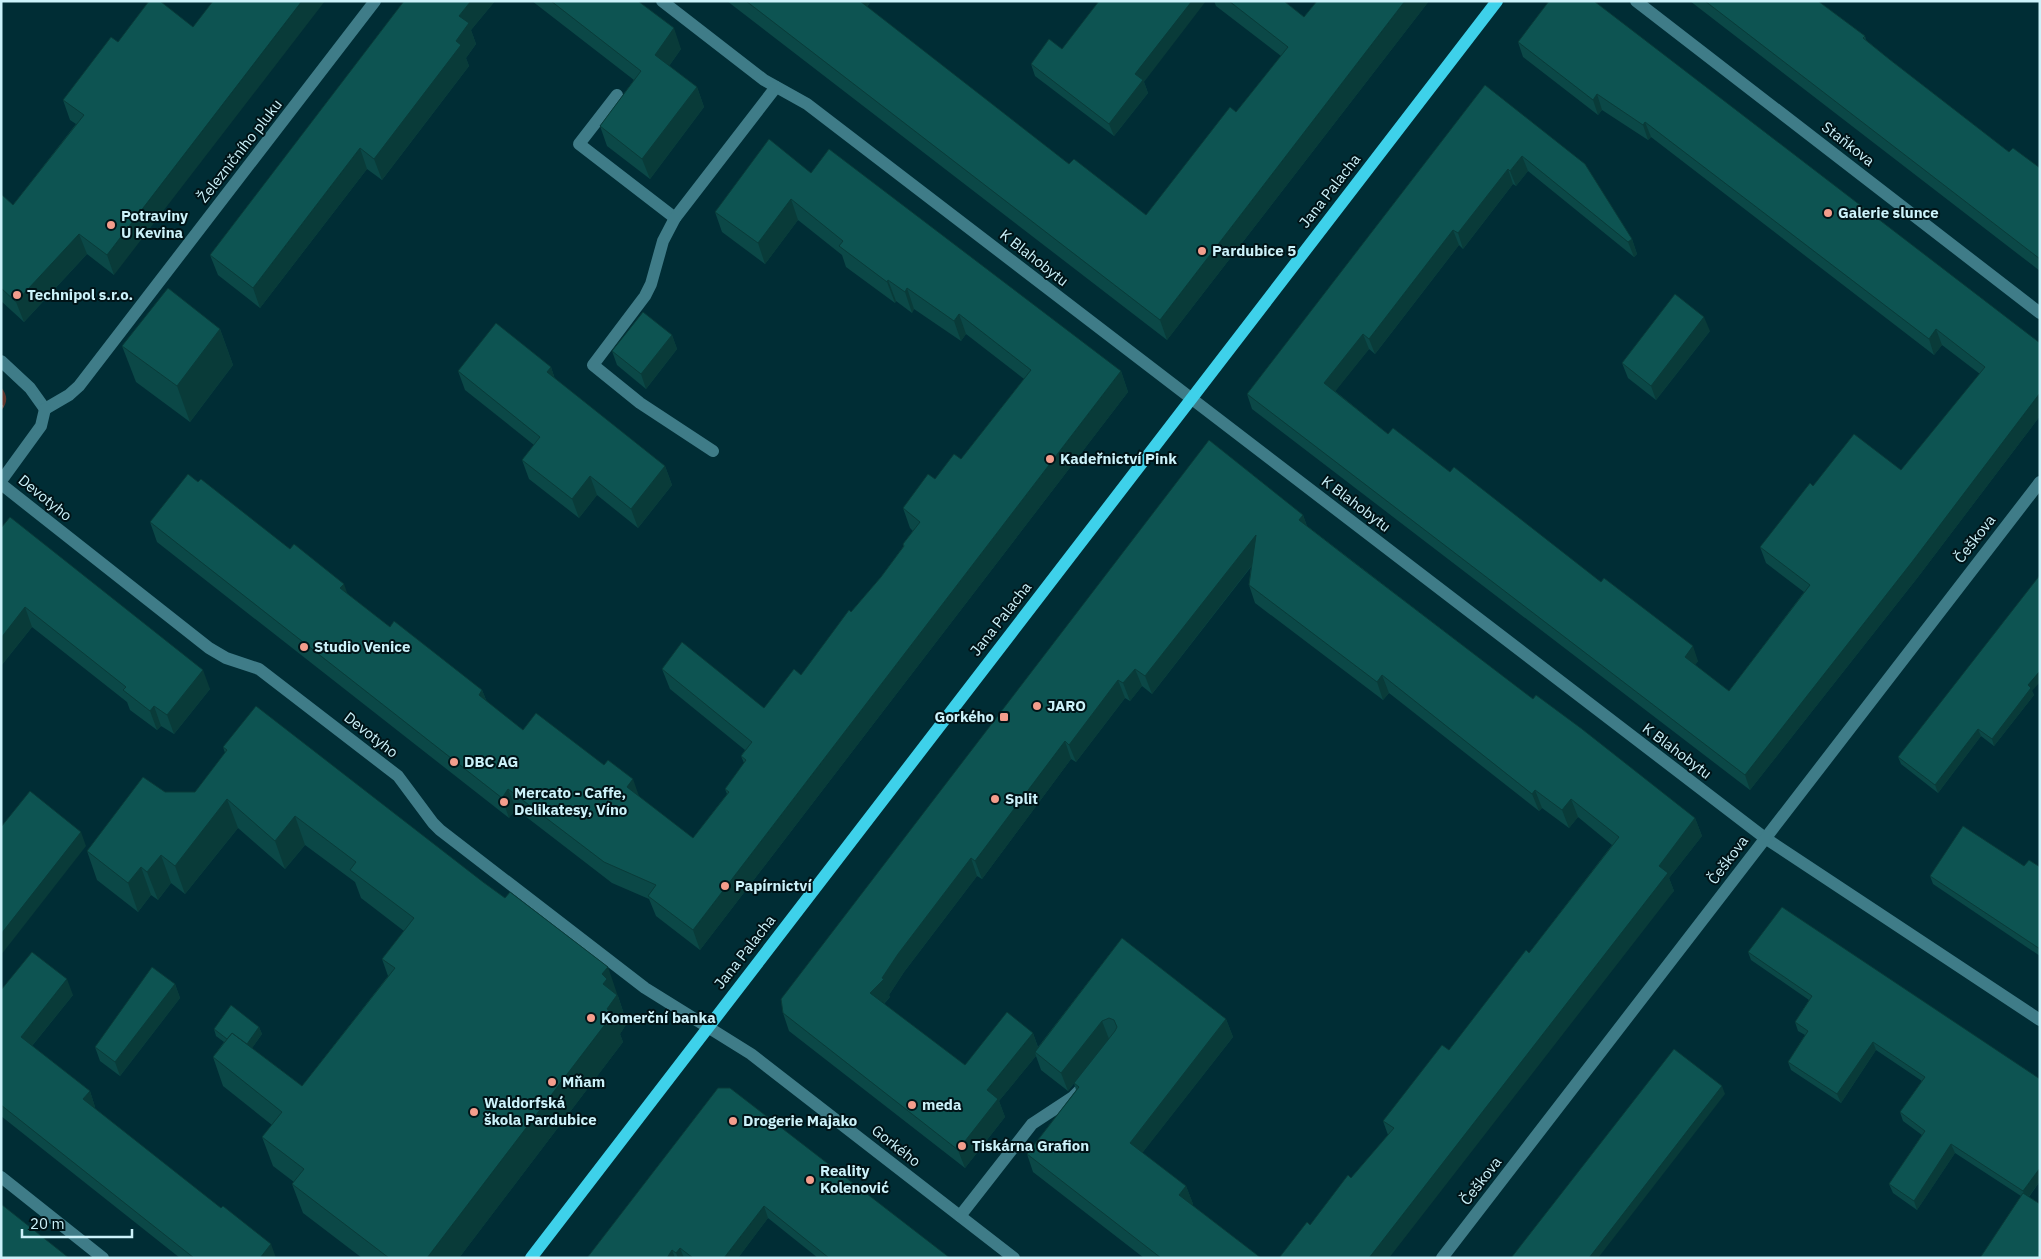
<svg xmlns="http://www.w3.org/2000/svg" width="2041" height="1259" viewBox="0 0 2041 1259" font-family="'IBM Plex Sans',sans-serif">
<defs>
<pattern id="grass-tufts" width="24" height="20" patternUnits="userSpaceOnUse" patternTransform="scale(1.25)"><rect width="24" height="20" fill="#5d342c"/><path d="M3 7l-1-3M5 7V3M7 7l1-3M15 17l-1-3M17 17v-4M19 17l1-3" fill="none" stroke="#73524c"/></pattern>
</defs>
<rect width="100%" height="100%" fill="#002d35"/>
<path fill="url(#grass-tufts)" d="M1,387C8,396 8,402 1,411Z"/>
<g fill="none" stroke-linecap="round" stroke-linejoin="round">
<g stroke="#3f7c88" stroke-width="12">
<path d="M662,1L764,80L807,104L1765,838L2040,1020"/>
<path d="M1636,1L2040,313"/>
<path d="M617,95L579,144L675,218"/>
<path d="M1,361L30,388L45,409"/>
<path d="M45,409L69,395L79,386L375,1"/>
<path d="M713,451L640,403L593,365L645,296L651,284L663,241L675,218L776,87"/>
<path d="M1,481L41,426L45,409"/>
<path d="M1,484L209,648L226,658L259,669L398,776L433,823L440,830L645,988L751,1054L1014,1258"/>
<path d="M1,1177L103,1258"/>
<path d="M960,1216L1032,1124L1073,1097L1081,1089"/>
<path d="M1442,1258L2040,482"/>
</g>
<path stroke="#3ed1ea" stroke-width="12" d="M531,1258L1497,1"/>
</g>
<g fill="#0b4847">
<path d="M404,1H495L471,30L476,44L466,58L469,66L382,180L367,169L260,308L218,275L210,255Z"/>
<path d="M532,1H638L681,49L669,66L697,87L704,107L650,179L607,146L600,126L634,80Z"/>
<path d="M727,1H871L867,7L1069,164L1146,215L1236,112L1281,56L1216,6L1214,1H1284L1304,17L1317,1H1429L1167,340Z"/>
<path d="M1690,1H1818L1865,36L1866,40L1889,59L2009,152L2040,168V271Z"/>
<path d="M118,42L114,275L87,254L24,322L1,301V194L13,205L76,124L70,120L63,100Z"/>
<path d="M1518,42L2040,343V416L1918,577L1750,790L1252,409L1247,394L1485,85L1632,239L1637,254L1634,257L1528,171L1516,186L1513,184L1463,249L1459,245L1375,354L1369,349L1335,391L1388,434L1698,661L1695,665L1729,691L1804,592L1766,563L1760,547L1813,486L1901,470L1980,374L1942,345L1934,355L1651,137L1648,140L1602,110L1598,115L1523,57Z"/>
<path d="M1062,49L1144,82L1148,93L1114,136L1035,76L1031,64Z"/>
<path d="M811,173L1121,371L1128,392L700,950L656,916L649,899L612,883L516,809L509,818L157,542L150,522L198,482L290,549L390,627L482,690L487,702L523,730L639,797L693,838L727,794L725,789L744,763L741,756L745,750L670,689L662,669L764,708L801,675L851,612L881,577L903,547V544L913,531L910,528L903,508L935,479L961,459L1024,379L966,334L961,341L914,309L912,313L896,301L895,303L846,267L842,255L798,220L765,264L722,232L715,212Z"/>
<path d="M220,329L233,365L190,422L136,382L122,346Z"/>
<path d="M1710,331L1656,400L1628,378L1622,363Z"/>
<path d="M672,335L677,349L646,389L617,365L612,351Z"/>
<path d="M551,367L555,379L665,466L672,485L638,528L597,495L579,518L529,479L522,460L534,445L465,390L458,371Z"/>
<path d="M1209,440L1303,515L1307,526L1533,699L1695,818L1702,836L1669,878L1674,891L1310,1225L1388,1135L1383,1121L1449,1050L1529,953L1612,845L1578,817L1569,828L1542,808L1539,811L1389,693L1383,700L1255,603L1249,585L1251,567L1152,694L1142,686L1130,701L1125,698L1076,762L1071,759L982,879L977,876L904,972L889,995L890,997L884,1004L965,1065L1033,1033L1038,1047L1122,938L1226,1019L1233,1037L1142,1153L1186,1186L1193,1204L1192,1205L1261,1258H1144L1033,1172L1027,1154L1076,1090L1074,1083L1109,1039L1068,1091L1041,1070L1036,1056L999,1101L1005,1117L965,1168L789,1031L783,1013Z"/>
<path d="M1,528L210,689L174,734L161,726L157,730L130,710L127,702L32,627L1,666Z"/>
<path d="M2032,691L2034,695L1994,746L1981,736L1938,793L1901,764L1898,757Z"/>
<path d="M223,747L618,996L627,1023L620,1034L623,1042L459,1258H362L303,1213L292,1184L294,1182L273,1166L262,1137L272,1125L223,1086L213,1057L224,1042L216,1036L214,1029L259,1027L262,1034L252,1048L302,1086L388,976L382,959L404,931L361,898L355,882L305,845L285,869L238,828L185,894L171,883L158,900L151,895L138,912L97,880L87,851L165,792H195L225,753Z"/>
<path d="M2024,866L2040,867V956L1933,884L1930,876Z"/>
<path d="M1748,952L2040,1079V1181L2029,1197L2021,1196L1955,1153L1917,1210L1893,1193L1889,1184L1922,1135L1903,1121L1900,1112L1922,1081L1876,1050L1841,1103L1791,1070L1788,1062L1805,1035L1798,1031L1795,1022L1809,1000L1751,960Z"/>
<path d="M175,984L180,998L120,1076L100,1061L95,1047Z"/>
<path d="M1,990L73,995L32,1046L90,1091L95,1107L94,1108L276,1258H180L1,1116Z"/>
<path d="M718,1088L950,1258H818L768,1218L738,1258H587Z"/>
</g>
<g fill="#093b39">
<path d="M302,1H325L114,275L107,255Z"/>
<path d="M471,1H495L471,30L476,44L466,58L469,66L382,180L374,159L456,41L459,16Z"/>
<path d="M854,1H871L860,16Z"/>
<path d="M1192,1H1206L1144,82L1148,93L1114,136L1109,124L1135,74Z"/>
<path d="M1405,1H1429L1167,340L1160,320Z"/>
<path d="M674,28L681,49L662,76L655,55Z"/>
<path d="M697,87L704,107L650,179L642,159Z"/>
<path d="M1597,94L1602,110L1598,115L1593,100Z"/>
<path d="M1645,122L1651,137L1648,140L1643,125Z"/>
<path d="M360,148L367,169L260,308L253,288Z"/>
<path d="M1522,156L1528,171L1516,186L1510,171Z"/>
<path d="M1508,169L1513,184L1463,249L1458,233Z"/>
<path d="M791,199L798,220L765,264L758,243Z"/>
<path d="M1453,230L1459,245L1375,354L1369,339Z"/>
<path d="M79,234L87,254L24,322L16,302Z"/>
<path d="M1632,239L1637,254L1634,257L1628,242Z"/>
<path d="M888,280L896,301L895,303L887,282Z"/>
<path d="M907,288L914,309L912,313L905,292Z"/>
<path d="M959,314L966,334L961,341L954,321Z"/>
<path d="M1704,317L1710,331L1656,400L1651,386Z"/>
<path d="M220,329L233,365L190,422L177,386Z"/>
<path d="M1936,329L1942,345L1934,355L1929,339Z"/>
<path d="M1363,334L1369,349L1330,398L1324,383Z"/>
<path d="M672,335L677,349L646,389L641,374Z"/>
<path d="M551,367L557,386L547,372Z"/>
<path d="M1121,371L1128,392L700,950L693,930Z"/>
<path d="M2040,393V416L1918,577L1750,790L1745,775Z"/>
<path d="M665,466L672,485L638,528L631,509Z"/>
<path d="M590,476L597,495L579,518L572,499Z"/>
<path d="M1303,515L1309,533L1299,520Z"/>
<path d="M1256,535L1262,552L1152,694L1145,676Z"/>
<path d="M344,584L351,604L340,588Z"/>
<path d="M25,607L32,627L1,666V638Z"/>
<path d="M1693,646L1698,661L1690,672L1685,657Z"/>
<path d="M1135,669L1142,686L1130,701L1123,683Z"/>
<path d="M203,670L210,689L174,734L167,715Z"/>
<path d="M2040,671V682L2032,691L2034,695L1994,746L1992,739L2028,685Z"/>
<path d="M1382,675L1389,693L1383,700L1377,682Z"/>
<path d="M1118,680L1125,698L1076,762L1069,745Z"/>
<path d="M482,690L490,710L479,695Z"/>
<path d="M154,706L161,726L157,730L150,711Z"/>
<path d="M1978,729L1981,736L1938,793L1935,785Z"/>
<path d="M1065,741L1071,759L982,879L975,861Z"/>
<path d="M633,779L640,799L627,787Z"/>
<path d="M508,789L516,809L509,818L502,798Z"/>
<path d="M1535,790L1542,808L1539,811L1532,794Z"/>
<path d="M227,799L238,828L185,894L175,866Z"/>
<path d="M1571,799L1578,817L1569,828L1562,810Z"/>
<path d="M295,816L305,845L285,869L275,841Z"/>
<path d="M1695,818L1702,836L1669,878L1674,891L1389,1258H1369L1659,866Z"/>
<path d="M81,832L86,846L1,955V934Z"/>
<path d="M161,855L171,883L158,900L147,872Z"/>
<path d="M971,858L977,876L904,972L889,995L890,997L877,1011L870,993L882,978L898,954Z"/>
<path d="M141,867L151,895L138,912L128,883Z"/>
<path d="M608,967L627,1023L620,1034L623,1042L459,1258H427L607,1009L602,974Z"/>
<path d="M67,979L73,995L27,1052L21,1037Z"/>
<path d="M175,984L180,998L120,1076L115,1062Z"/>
<path d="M1226,1019L1233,1037L1136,1161L1130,1143Z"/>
<path d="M1102,1021L1109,1039L1068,1091L1061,1073Z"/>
<path d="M259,1027L262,1034L245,1058L242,1051Z"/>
<path d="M1033,1033L1039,1051L1035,1052L1036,1056L999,1101L1005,1117L965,1168L958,1150L987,1090Z"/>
<path d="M1873,1042L1876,1050L1841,1103L1837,1094Z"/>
<path d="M1722,1086L1725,1094L1598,1258H1589Z"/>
<path d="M90,1091L95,1107L89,1115L83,1099Z"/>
<path d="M1951,1144L1955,1153L1917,1210L1914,1201Z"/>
<path d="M2040,1168V1181L2026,1200L2023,1191Z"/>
<path d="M1186,1186L1193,1204L1186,1213L1179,1195Z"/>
<path d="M764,1206L768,1218L738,1258H724Z"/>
<path d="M271,1244L276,1258H260Z"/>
<path d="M680,1248L684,1258H678L676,1253Z"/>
<path d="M672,1250L675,1258H667Z"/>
</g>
<g fill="#0d5452" stroke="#093b39">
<path d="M149,1H160L193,27L213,1H302L107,255L79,234L16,302L1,288V194L13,205L84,115L63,100L111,37L118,42Z"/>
<path d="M404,1H471L459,16L469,23L456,41L461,45L374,159L360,148L253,288L210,255Z"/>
<path d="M551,1H638L674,28L655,55L697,87L642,159L600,126L641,71Z"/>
<path d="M746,1H860L1069,164L1074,159L1146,215L1230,107L1236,112L1288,47L1229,1H1284L1304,17L1317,1H1405L1160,320Z"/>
<path d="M1099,1H1192L1135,74L1143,80L1109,124L1031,64L1049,39L1062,49Z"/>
<path d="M1549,1H1594L2040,343V393L1912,562L1745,775L1247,394L1485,85L1585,164L1632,239L1628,242L1522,156L1510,171L1508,169L1458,233L1453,230L1369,339L1363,334L1324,383L1388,434L1393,428L1450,472L1454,467L1601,582L1604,578L1693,646L1685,657L1729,691L1810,585L1760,547L1810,483L1813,486L1854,434L1901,470L1985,367L1936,329L1929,339L1645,122L1643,125L1597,94L1593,100L1518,42Z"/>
<path d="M1705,1H1818L1865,36L1863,38L1889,59L2009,152L2013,148L2040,168V259Z"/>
<path d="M769,139L811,173L829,149L1121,371L693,930L648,896L656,885L604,862L508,789L502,798L150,522L188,474L198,482L201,479L290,549L294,544L344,584L340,588L390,627L394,621L482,690L479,695L523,730L536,713L604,765L608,760L633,779L627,787L693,838L729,792L725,789L746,760L741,756L752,742L662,669L682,642L764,708L794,669L801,675L849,610L851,612L881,577L904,546L903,544L920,522L903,508L928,474L935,479L954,454L961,459L1031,370L959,314L954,321L907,288L905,292L888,280L887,282L839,246L843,241L791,199L758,243L715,212Z"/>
<path d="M168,288L220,329L177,386L122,346Z"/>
<path d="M1675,294L1704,317L1651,386L1622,363Z"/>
<path d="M643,312L672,335L641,374L612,351Z"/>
<path d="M496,323L551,367L547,372L665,466L631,509L590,476L572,499L522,460L540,437L458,371Z"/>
<path d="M1209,440L1303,515L1299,520L1352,561L1533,699L1536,695L1582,729L1695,818L1659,866L1668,873L1369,1258H1279L1307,1222L1310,1225L1348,1175L1351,1178L1394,1128L1383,1121L1442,1045L1449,1050L1526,950L1529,953L1619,837L1571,799L1562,810L1535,790L1532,794L1382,675L1377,682L1249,585L1256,535L1145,676L1135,669L1123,683L1118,680L1069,745L1065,741L975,861L971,858L898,954L882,978L884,979L870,993L965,1065L1007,1012L1033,1033L987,1090L998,1099L958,1150L783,1013L781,999Z"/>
<path d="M10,517L203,670L167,715L154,706L150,711L123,690L126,687L25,607L1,638V528Z"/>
<path d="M2040,575V671L2028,685L2031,688L1992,739L1978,729L1935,785L1898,757Z"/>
<path d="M256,706L483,882L505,898L510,892L608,967L602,974L607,979L603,984L617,995L607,1009L613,1014L427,1258H389L292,1184L304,1169L262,1137L282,1112L213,1057L232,1033L302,1086L395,968L382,959L414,918L350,870L356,862L295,816L275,841L227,799L175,866L161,855L147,872L141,867L128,883L87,851L143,777L165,792H195L227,750L223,747Z"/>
<path d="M30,791L81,832L1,934V827Z"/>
<path d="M1963,826L2024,866L2029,860L2040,867V949L1930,876Z"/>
<path d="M1782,907L2040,1079V1168L2023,1191L1951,1144L1914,1201L1889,1184L1925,1131L1900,1112L1925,1077L1873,1042L1837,1094L1788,1062L1808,1031L1795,1022L1812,996L1748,952Z"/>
<path d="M1122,938L1226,1019L1130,1143L1186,1186L1179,1195L1261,1258H1161L1027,1154L1079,1087L1074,1083L1115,1031L1117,1027L1114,1020L1109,1018L1102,1021L1061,1073L1035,1052Z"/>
<path d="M32,952L67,979L21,1037L90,1091L83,1099L221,1208L223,1206L271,1244L260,1258H194L1,1105V990Z"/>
<path d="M152,967L175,984L115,1062L95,1047Z"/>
<path d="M231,1005L259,1027L247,1044L232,1033L227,1039L214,1029Z"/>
<path d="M1674,1049L1722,1086L1589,1258H1511Z"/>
<path d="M718,1088H730L950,1258H829L764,1206L724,1258H693L680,1248L676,1253L672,1250L667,1258H587Z"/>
<path d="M2023,1193L2040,1204V1258H1980Z"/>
<path d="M1,1204L69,1258H1Z"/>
</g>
<g fill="#f49d8c" stroke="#001418" stroke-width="2">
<circle cx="1828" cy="213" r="5"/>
<circle cx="111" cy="225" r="5"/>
<circle cx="1202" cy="251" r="5"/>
<circle cx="17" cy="295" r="5"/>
<circle cx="1050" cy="459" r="5"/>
<circle cx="304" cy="647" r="5"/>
<circle cx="1037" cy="706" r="5"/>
<rect x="999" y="712" width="10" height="10" rx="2.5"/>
<circle cx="454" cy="762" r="5"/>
<circle cx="995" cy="799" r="5"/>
<circle cx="504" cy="802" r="5"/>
<circle cx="725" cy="886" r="5"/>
<circle cx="591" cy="1018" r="5"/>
<circle cx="552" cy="1082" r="5"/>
<circle cx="912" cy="1105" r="5"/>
<circle cx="474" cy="1112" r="5"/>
<circle cx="733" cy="1121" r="5"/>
<circle cx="962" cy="1146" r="5"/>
<circle cx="810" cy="1180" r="5"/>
</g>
<g text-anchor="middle" stroke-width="4" stroke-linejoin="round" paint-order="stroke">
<g font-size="15" fill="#ccf2fa" stroke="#001418">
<text transform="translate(1848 144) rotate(38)" y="5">Staňkova</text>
<text transform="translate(240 151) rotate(-52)" y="5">Železničního pluku</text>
<text transform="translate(1330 191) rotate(-52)" y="5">Jana Palacha</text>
<text transform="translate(1034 258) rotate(38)" y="5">K Blahobytu</text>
<text transform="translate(45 498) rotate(39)" y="5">Devotyho</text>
<text transform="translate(1356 504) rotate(37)" y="5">K Blahobytu</text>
<text transform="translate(1975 539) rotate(-52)" y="5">Češkova</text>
<text transform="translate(1001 619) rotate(-52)" y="5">Jana Palacha</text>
<text transform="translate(371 735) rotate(38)" y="5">Devotyho</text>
<text transform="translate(1677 751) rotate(37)" y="5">K Blahobytu</text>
<text transform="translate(1728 860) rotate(-53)" y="5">Češkova</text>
<text transform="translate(745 952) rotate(-52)" y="5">Jana Palacha</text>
<text transform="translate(896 1146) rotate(38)" y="5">Gorkého</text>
<text transform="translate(1481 1181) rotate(-52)" y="5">Češkova</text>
</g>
<g font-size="15" font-weight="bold" fill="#ccf2fa" stroke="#001418" text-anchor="start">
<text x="1838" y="218">Galerie slunce</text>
<text x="121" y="221">Potraviny<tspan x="121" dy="17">U Kevina</tspan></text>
<text x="1212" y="256">Pardubice 5</text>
<text x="27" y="300">Technipol s.r.o.</text>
<text x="1060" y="464">Kadeřnictví Pink</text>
<text x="314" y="652">Studio Venice</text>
<text x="1047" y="711">JARO</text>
<text x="994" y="722" text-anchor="end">Gorkého</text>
<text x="464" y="767">DBC AG</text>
<text x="514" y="798">Mercato - Caffe,<tspan x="514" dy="17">Delikatesy, Víno</tspan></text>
<text x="1005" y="804">Split</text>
<text x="735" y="891">Papírnictví</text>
<text x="601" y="1023">Komerční banka</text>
<text x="562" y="1087">Mňam</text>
<text x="484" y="1108">Waldorfská<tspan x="484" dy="17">škola Pardubice</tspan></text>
<text x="922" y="1110">meda</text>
<text x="743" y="1126">Drogerie Majako</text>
<text x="972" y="1151">Tiskárna Grafion</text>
<text x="820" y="1176">Reality<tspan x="820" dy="17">Kolenović</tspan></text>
</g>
</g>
<rect width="2041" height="1259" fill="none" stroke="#ccf2fa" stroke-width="5"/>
<path d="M22 1229v8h110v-8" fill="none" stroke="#ccf2fa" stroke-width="2.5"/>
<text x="30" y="1229" font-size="15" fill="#ccf2fa" stroke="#001418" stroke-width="4" paint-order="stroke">20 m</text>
</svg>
